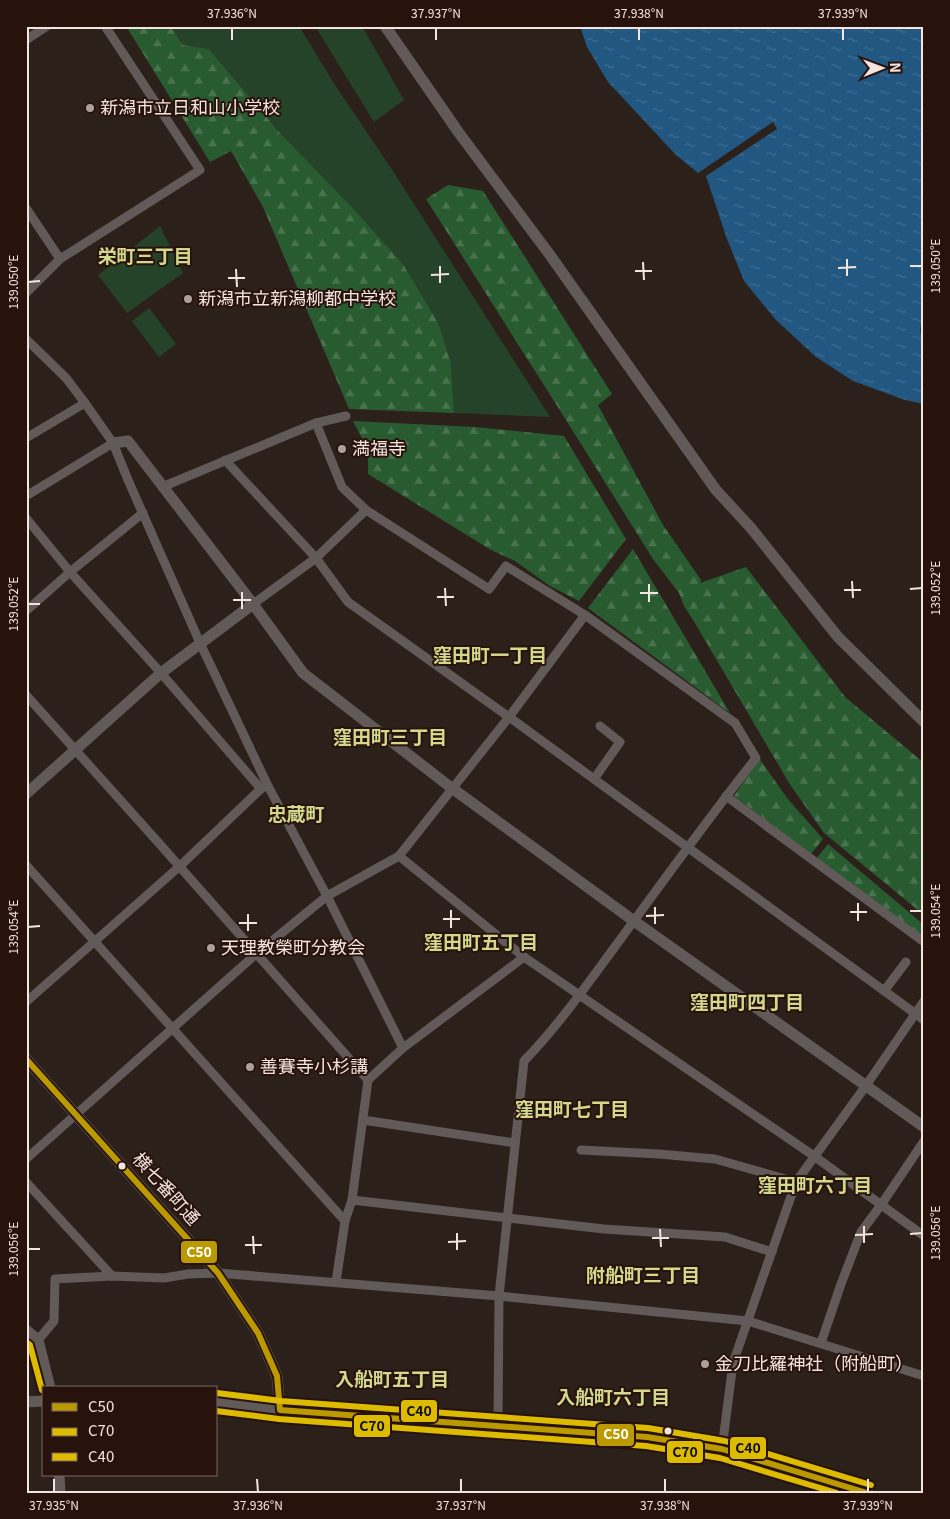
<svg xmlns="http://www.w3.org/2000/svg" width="950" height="1519" viewBox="0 0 950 1519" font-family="Georgia,'Noto Sans JP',serif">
<defs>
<pattern id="forest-firs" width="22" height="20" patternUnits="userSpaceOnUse" patternTransform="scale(1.25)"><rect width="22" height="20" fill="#295b31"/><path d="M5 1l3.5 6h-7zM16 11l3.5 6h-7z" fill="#49724e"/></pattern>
<pattern id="water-ripples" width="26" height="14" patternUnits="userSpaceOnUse" patternTransform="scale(1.25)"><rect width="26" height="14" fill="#215780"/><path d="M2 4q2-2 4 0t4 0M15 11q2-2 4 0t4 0" fill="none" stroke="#426f92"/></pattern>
</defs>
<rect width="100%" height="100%" fill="#2c201b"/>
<g fill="#244328">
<path d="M170,26H299L333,82L391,168L550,417L454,413L451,364L403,264L352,207L279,132L209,49L183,45Z"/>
<path d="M315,26H362L404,100L374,122Z"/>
<path d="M160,226L183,273L127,313L98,275Z"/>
<path d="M149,308L176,344L159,357L132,321Z"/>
</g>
<g fill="url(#forest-firs)">
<path d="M126,26H170L183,45L209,49L279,132L352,207L403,264L438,323L451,364L454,413L349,409L263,207L231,151L210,162Z"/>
<path d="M448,185L483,191L612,394L598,405L663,525L701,580L700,583L746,567L845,697L924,763V915L824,833L789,783L695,623L684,606L679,593L653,559L561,412L426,199Z"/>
<path d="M353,421L475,427L564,436L626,539L579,601L550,586L515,561L491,550L368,474V450Z"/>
<path d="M633,549L730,713L588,608Z"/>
<path d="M759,758L787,798L823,839L811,854L734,796Z"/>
<path d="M828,844L924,925V940L816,859Z"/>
</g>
<path fill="url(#water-ripples)" d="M580,26H924V319C919,326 919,333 924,340V404L905,400L853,381L816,357L776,320L744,281L727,239L706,176L777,129L773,122L698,173L675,154L608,82L587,47Z"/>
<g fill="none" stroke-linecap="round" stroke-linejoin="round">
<g stroke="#615a59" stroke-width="9">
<path d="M26,40L47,26"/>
<path d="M26,208L60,259"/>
<path d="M26,293L60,259L200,170L105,26"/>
<path d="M26,339L66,378L85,403L113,443L128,480L200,643L267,784L327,896L403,1048"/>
<path d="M316,423L342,487L366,510L489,589L506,566L585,615L735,723L756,758C707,820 661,884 614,948C586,986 558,1026 524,1061L499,1296L498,1426"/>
<path d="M26,438L85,403"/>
<path d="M225,460L316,558L348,602L509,717L924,1020"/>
<path d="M162,487L316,423L346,416"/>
<path d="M26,496L113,443"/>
<path d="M26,518L70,572L161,673L261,789"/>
<path d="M253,604L316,558L366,510"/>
<path d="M26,611L70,572L143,513"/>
<path d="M26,695L157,841L368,1080"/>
<path d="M594,779L620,742L600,726"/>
<path d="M726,796L924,942"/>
<path d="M399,856L524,957L814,1156L924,1236"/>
<path d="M26,865L345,1221"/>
<path d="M884,991L906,962"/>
<path d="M26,1002L180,866L265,785"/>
<path d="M363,1120L515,1143"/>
<path d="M581,1150L659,1154L715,1159L796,1182"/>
<path d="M26,1159L256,954L327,896L399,856L509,717L585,615"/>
<path d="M26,1182L112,1276"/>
<path d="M352,1200L604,1229L725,1237L772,1252"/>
<path d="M336,1282L345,1221L352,1200L368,1080L403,1048L524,957"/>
<path d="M38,1340L54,1321L55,1279L112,1276L164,1278L188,1274L218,1273L499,1296L748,1321L924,1376"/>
<path d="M821,1343L841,1284L861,1232L881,1205L924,1141"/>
<path d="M722,1449L733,1363L796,1182L865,1087L924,1001"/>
</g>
<g stroke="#615a59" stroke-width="11">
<path d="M385,26L459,133L550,255L716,490L751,528L838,637L924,722"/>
<path d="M113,443L128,441L253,604L303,673L449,786L634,921L924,1127"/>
<path d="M26,794L161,673L253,604"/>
<path d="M26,1059L218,1273L258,1333L277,1376L280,1410"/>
<path d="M26,1330L38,1340L50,1388"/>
<path d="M26,1402L44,1401"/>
<path d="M216,1402L280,1410L647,1437L722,1449L868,1493"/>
<path d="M59,1475L60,1493"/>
</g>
<defs>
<path id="bus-1" d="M26,1059L218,1273L258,1333L277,1376L280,1410L647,1437L722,1449L867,1493"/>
<g id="bus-2">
<path d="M26,1342L30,1345L42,1390"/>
<path d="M216,1411L279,1419L646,1446L720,1458L837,1493"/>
</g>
<path id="bus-3" d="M217,1393L281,1401L648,1428L725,1441L871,1485"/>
</defs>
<use href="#bus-1" stroke="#28130c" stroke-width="10"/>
<use href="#bus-2" stroke="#28130c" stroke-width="10"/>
<use href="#bus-3" stroke="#28130c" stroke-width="10"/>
<use href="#bus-1" stroke="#b90" stroke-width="6"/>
<use href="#bus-2" stroke="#db0" stroke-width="6"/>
<use href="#bus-3" stroke="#db0" stroke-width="6"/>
</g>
<path fill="none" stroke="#f4e4df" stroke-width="2" d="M232,28V40M436,28V40M639,28V40M843,28V40M847,259V276M643,262L644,280M440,266V283M910,266H922M838,268L856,267M236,269L237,287M635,271H652M431,275L449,274M228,278H245M28,282L40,281M852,581L853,598M649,584V602M445,588L446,606M910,589L922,588M844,590H861M242,592V609M640,593H658M437,597H454M233,600H251M28,604H40M858,903V921M655,907V924M451,910V928M910,911H922M850,912H867M248,914V931M646,916L664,915M443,919H460M239,923H257M28,927L40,926M864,1226V1243M660,1229L661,1247M457,1233V1250M910,1234L922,1233M855,1235L873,1234M253,1236L254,1254M652,1238H669M448,1242L466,1241M245,1245H262M28,1249H40M54,1479V1492M257,1479L258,1492M461,1479V1492M665,1479V1492M868,1479V1492"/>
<g fill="#ae9f9a" stroke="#28130c" stroke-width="2">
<circle cx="90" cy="108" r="5"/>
<circle cx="188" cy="299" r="5"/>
<circle cx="342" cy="449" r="5"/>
<circle cx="211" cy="948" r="5"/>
<circle cx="250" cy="1067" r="5"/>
<circle cx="705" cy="1364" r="5"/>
</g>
<g fill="#f4e4df" stroke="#28130c" stroke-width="2">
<circle cx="122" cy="1166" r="4.5"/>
<circle cx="668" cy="1431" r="4.5"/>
</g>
<g text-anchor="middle" stroke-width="4" stroke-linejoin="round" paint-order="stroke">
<g font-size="18" fill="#f4e4df" stroke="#28130c" text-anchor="start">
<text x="100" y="114">新潟市立日和山小学校</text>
<text x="198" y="305">新潟市立新潟柳都中学校</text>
<text x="352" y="455">満福寺</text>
<text x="221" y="954">天理教榮町分教会</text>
<text x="260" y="1073">善賽寺小杉講</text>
<text x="715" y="1370">金刀比羅神社（附船町）</text>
</g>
<g font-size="18" fill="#f4e4df" stroke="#28130c">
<text transform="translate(166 1189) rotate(48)" y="6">横七番町通</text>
</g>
<g font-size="19" font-weight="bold" fill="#d2d98c" stroke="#28130c">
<text x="145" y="263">栄町三丁目</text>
<text x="490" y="662">窪田町一丁目</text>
<text x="390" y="744">窪田町三丁目</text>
<text x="296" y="821">忠蔵町</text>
<text x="481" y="949">窪田町五丁目</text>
<text x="747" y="1009">窪田町四丁目</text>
<text x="572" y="1116">窪田町七丁目</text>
<text x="815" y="1192">窪田町六丁目</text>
<text x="643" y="1282">附船町三丁目</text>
<text x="392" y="1386">入船町五丁目</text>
<text x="613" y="1404">入船町六丁目</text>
</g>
</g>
<g stroke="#28130c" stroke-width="2">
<rect x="180" y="1240" width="38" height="24" rx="5" fill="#b90"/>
<rect x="400" y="1399" width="38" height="24" rx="5" fill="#db0"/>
<rect x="353" y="1414" width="38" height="24" rx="5" fill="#db0"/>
<rect x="596" y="1423" width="39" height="24" rx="5" fill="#b90"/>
<rect x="729" y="1436" width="38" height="24" rx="5" fill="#db0"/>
<rect x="666" y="1440" width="38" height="24" rx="5" fill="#db0"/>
</g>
<g font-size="14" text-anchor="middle" font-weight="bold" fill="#fff">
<text x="199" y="1257">C50</text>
<text x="616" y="1439">C50</text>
</g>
<g font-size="14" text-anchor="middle" font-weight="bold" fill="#111">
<text x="419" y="1416">C40</text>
<text x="372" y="1431">C70</text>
<text x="748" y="1453">C40</text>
<text x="685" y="1457">C70</text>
</g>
<rect width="950" height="1519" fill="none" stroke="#28130c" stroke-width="55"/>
<rect x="42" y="1386" width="175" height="90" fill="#28130c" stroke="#7a6760"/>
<rect x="52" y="1403" width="25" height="8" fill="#bb9900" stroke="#7a6760"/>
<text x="88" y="1412" font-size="15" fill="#f4e4df">C50</text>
<rect x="52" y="1428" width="25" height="8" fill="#ddbb00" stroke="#7a6760"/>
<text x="88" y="1436" font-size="15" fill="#f4e4df">C70</text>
<rect x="52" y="1453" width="25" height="8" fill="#ddbb00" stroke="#7a6760"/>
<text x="88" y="1462" font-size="15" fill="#f4e4df">C40</text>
<g transform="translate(882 68) rotate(89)" stroke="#28130c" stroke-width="4" paint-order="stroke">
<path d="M0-4L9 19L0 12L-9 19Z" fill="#f4e4df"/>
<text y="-8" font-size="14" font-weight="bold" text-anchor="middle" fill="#f4e4df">N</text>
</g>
<rect x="28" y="28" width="894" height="1464" fill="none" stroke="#f4e4df" stroke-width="2"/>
<g font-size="12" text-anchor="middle" fill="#f4e4df">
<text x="232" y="18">37.936°N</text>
<text x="436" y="18">37.937°N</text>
<text x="639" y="18">37.938°N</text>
<text x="843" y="18">37.939°N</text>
<text transform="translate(936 266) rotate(-90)" y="4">139.050°E</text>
<text transform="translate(14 282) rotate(-90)" y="4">139.050°E</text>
<text transform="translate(936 588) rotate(-90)" y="4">139.052°E</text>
<text transform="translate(14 604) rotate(-90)" y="4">139.052°E</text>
<text transform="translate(936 911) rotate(-90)" y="4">139.054°E</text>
<text transform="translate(14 927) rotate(-90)" y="4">139.054°E</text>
<text transform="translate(936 1233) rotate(-90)" y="4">139.056°E</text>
<text transform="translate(14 1249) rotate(-90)" y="4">139.056°E</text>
<text x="54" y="1510">37.935°N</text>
<text x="258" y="1510">37.936°N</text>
<text x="461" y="1510">37.937°N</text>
<text x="665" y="1510">37.938°N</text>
<text x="868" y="1510">37.939°N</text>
</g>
</svg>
